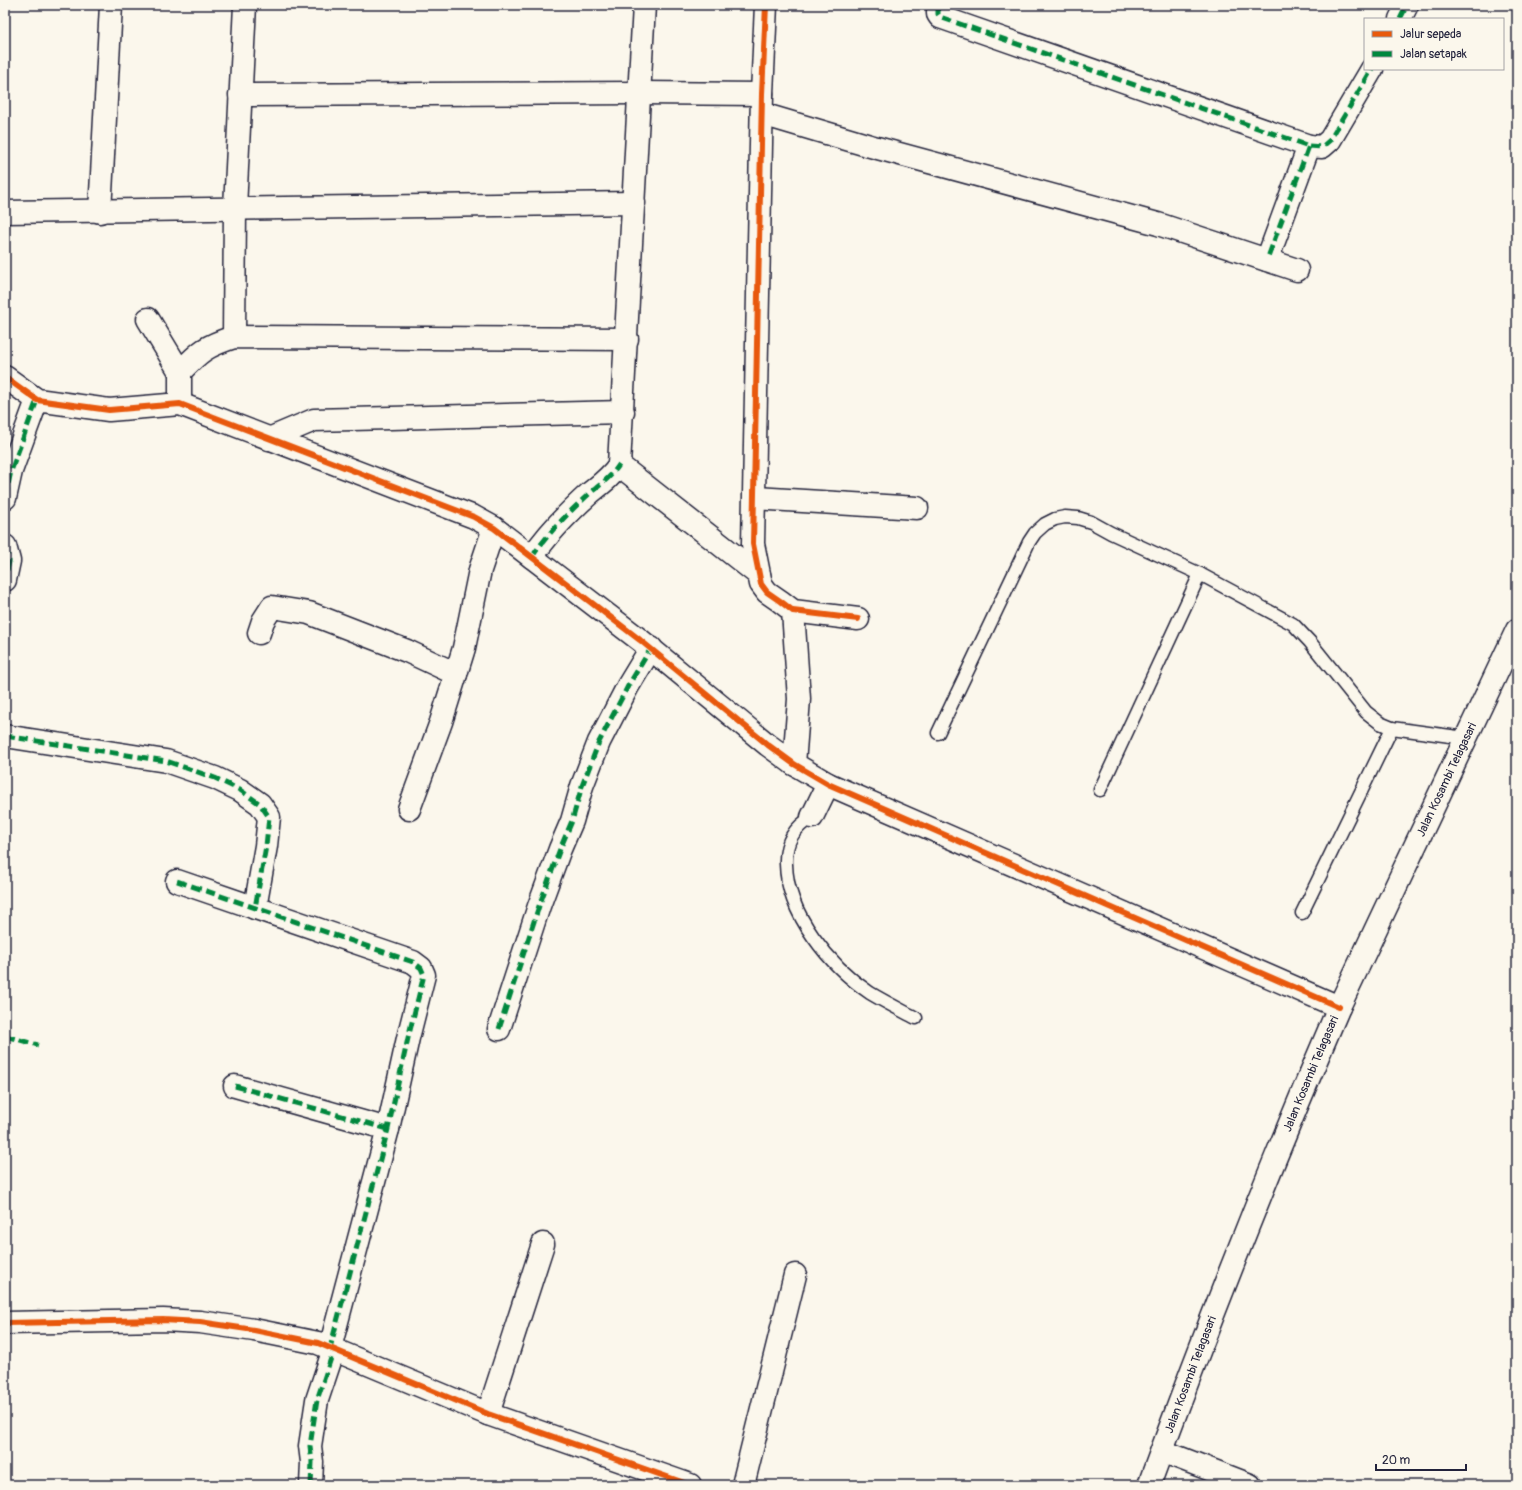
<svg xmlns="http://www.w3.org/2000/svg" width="1522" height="1490" viewBox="0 0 1522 1490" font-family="Pangolin,sans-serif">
<rect width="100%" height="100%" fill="#fbf7ec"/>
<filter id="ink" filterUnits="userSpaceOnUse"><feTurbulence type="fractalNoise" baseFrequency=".025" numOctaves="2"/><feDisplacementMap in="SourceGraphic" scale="8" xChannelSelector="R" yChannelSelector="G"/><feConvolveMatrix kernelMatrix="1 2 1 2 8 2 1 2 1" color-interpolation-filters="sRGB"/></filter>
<g filter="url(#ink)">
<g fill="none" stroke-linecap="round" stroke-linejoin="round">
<defs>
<g id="service">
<path d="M938,733L1029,542L1035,533L1045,524L1055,519L1065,517L1078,518L1091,522L1111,533L1200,574L1293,624L1310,642L1366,712L1380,723L1392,728L1465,738"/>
<path d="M1100,790L1200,574"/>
<path d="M812,817C793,828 785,843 786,864C787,914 830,966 870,993C885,1002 901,1010 916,1018"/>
<path d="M1302,913L1392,728"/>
</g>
<g id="minor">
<path d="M766,5L762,94L753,544L761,584L767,592L780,601L793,611L858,619"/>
<path d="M938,5V14L940,17L1309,146L1267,260"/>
<path d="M1400,19L1407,5"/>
<path d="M240,95L639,93L762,94"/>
<path d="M762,114L870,146L1158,224L1297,270"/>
<path d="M1309,146L1322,147L1330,140L1372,69"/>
<path d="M5,212L634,203"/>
<path d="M100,212L111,5"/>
<path d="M148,319L180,372"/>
<path d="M234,337L235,208L245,5"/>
<path d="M5,377L37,400L109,410L180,404L474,517L494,528L640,640L768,745L794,764L828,784L1339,1007"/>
<path d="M180,404V372C200,351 206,346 234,337L627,339"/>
<path d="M269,439L314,420L623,412"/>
<path d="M619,465L759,575"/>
<path d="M5,498L11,471L37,400"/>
<path d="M755,498L917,508"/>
<path d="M5,546L9,561L5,580"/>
<path d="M532,557C548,533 569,512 590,493C601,484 611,477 619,465L644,5"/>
<path d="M793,611L799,699L794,764"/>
<path d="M259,633L263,621L272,607L309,613L407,651L456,674"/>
<path d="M5,736L166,761L215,778L240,790L260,804L269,817L266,846L255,908"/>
<path d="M409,809L441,722L456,674L464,648L480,570L494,528"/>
<path d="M812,817L828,784"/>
<path d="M177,881L413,962L421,968L424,975L408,1038L388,1129L330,1348"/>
<path d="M499,1029L539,906L560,849L572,821L582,786L599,742L628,686L651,648"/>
<path d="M235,1086L388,1129"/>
<path d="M488,1414L543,1244"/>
<path d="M1162,1451L1250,1485"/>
<path d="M311,1485L312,1462L310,1446L317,1400L334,1349"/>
<path d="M743,1485L795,1275"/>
</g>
<path id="tertiary" d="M5,1323L163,1320L200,1322L254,1330L318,1343L488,1414L690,1485"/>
<g id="secondary">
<path id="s1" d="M1149,1485C1208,1324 1271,1164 1339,1007L1517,630"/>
</g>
</defs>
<use href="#service" stroke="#22223b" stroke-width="15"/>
<use href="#minor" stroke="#22223b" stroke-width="25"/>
<use href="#tertiary" stroke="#22223b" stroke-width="25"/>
<use href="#secondary" stroke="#22223b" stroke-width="25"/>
<use href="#service" stroke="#fbf7ec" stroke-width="12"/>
<use href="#minor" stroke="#fbf7ec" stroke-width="22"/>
<use href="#tertiary" stroke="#fbf7ec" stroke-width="22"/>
<use href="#secondary" stroke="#fbf7ec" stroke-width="22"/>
<g stroke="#00873e" stroke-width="5" stroke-dasharray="10 5" stroke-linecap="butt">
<path d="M938,5V14L940,17L1309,146L1267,260"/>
<path d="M1400,19L1407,5"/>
<path d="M1309,146L1322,147L1330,140L1372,69"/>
<path d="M5,498L11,471L37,400"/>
<path d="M5,546L9,561L5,580"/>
<path d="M532,557C548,533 569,512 590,493C601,484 611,477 619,465"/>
<path d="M5,736L166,761L215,778L240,790L260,804L269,817L266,846L255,908"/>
<path d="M177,881L413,962L421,968L424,975L408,1038L388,1129L330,1348"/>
<path d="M499,1029L539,906L560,849L572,821L582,786L599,742L628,686L651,648"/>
<path d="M5,1036L38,1045"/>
<path d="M235,1086L388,1129"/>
<path d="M311,1485L312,1462L310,1446L317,1400L334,1349"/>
</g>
<defs>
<g id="cycleway">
<path d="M766,5L762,94L753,544L761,584L767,592L780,601L793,611L858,619"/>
<path d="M5,377L37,400L109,410L180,404L474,517L494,528L640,640L768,745L794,764L828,784L1339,1007"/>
<path d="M5,1323L163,1320L200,1322L254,1330L318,1343L488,1414L690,1485"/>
</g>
</defs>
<use href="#cycleway" stroke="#fbf7ec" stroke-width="8"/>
<use href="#cycleway" stroke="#e8590c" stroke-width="6"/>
</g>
</g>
<g text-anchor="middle" stroke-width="3.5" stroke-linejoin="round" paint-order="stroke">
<g font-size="12" fill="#22223b" stroke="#fbf7ec">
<text dy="4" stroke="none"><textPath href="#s1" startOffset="766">Jalan Kosambi Telagasari</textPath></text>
<text dy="4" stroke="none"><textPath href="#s1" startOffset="442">Jalan Kosambi Telagasari</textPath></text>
<text dy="4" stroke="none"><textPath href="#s1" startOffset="118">Jalan Kosambi Telagasari</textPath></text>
</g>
</g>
<rect width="1522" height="1490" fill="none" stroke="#fbf7ec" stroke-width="20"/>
<rect x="10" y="10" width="1502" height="1470" fill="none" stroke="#22223b" stroke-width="1.5" filter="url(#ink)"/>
<rect x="1364" y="18" width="140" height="52" fill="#fbf7ec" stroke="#a4a2a5"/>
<rect x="1372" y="31" width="20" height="6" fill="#e8590c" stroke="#a4a2a5"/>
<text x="1400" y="38" font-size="12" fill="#22223b">Jalur sepeda</text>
<rect x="1372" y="51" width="20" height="6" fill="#00873e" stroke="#a4a2a5"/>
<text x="1400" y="58" font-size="12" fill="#22223b">Jalan setapak</text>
<path d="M1376 1464v6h90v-6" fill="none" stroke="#22223b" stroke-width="2"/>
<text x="1382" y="1464" font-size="12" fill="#22223b" stroke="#fbf7ec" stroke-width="3" paint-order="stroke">20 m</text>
</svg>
